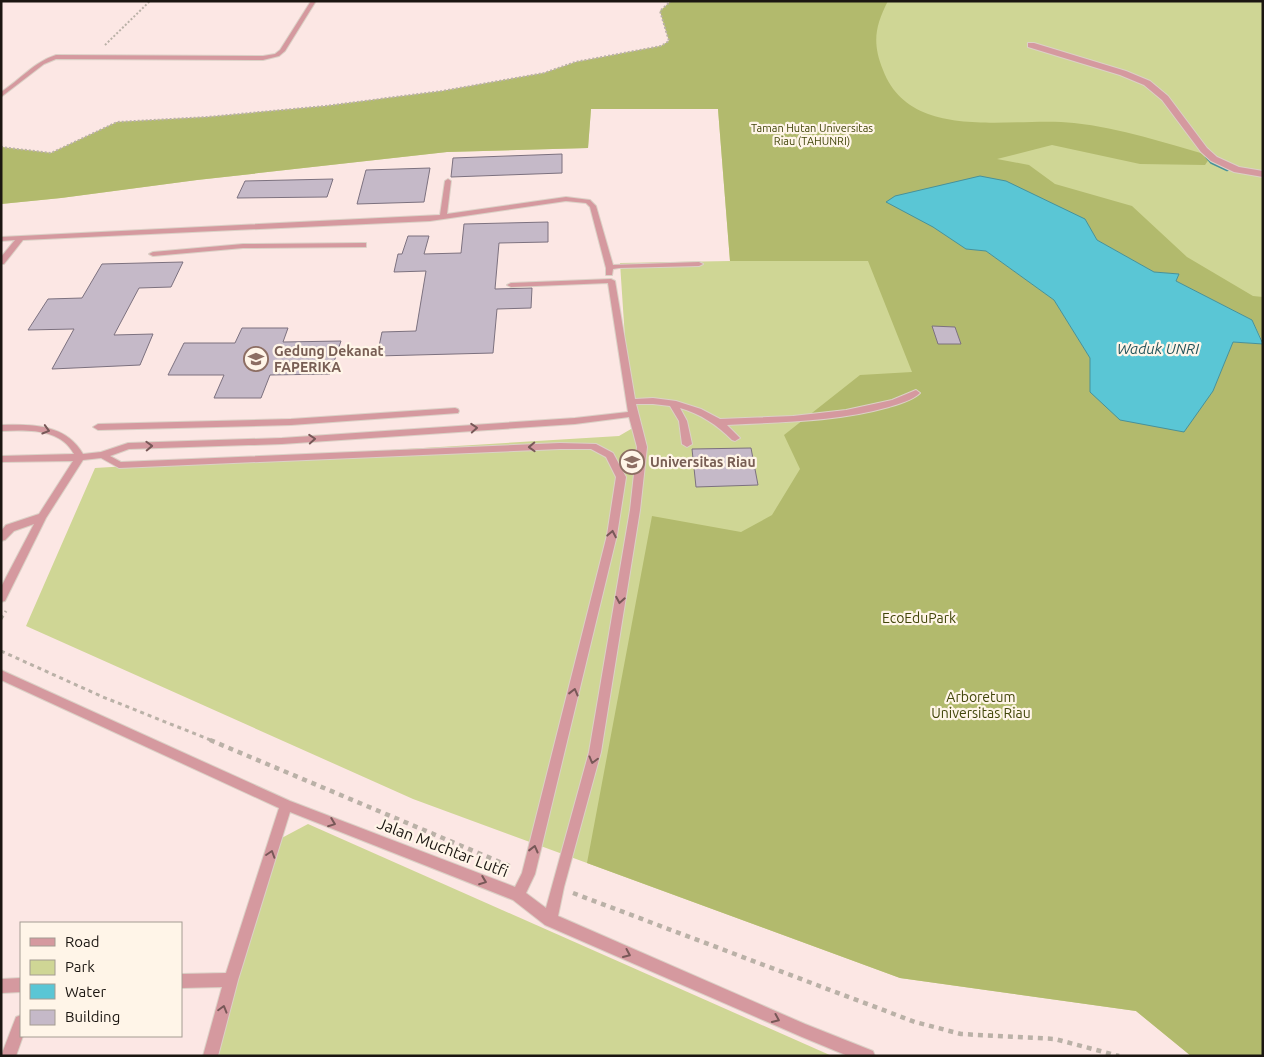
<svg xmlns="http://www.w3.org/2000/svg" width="1264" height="1057" viewBox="0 0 1264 1057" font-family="Ubuntu,sans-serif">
<rect width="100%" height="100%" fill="#fff5e8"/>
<path fill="#fce7e4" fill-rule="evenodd" d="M1,1H1263V1056H1ZM21,923H181V1036H21Z"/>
<g fill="#cfd695">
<path d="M671,1H1263V1056H1191L1136,1011L900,978L413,799L26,626L95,468L619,436L631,429L620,263L730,261L718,109H591L588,148L447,152L197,180L61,198L1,204V147L51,153L117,122L207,117L325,106L442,91L544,73L576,62L661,46L669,41L660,11Z"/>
<path d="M308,824L832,1056H212L276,841Z"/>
</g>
<path fill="#b2ba6d" d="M671,1H888C875,26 872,43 883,70C911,144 1013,116 1074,123C1121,128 1165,143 1211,156L1205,165L1140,164L1052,145L997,159L1029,165L1055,184L1132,206L1187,257L1253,296L1263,297V342L1252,320L1176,281L1179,274L1154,272L1097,240L1085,219L933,227L966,249L986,251L1054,300L1090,358V392L1213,391L1233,342L1263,344V1056H1191L1136,1011L900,978L587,863L652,516L741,532L772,515L800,469L784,435L860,375L912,372L868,261H730L718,109H591L588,148L447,152L197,180L61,198L1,204V147L51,153L117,122L207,117L325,106L442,91L544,73L576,62L661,46L669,41L660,11Z"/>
<path fill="#5ac6d5" stroke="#47919a" d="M980,176L1006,181L1085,219L1097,240L1154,272L1179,274L1176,281L1252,320L1263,344L1233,342L1213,391L1184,432L1120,420L1090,392V358L1054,300L986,251L966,249L933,227L886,202L895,196Z"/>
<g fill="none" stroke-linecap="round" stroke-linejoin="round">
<path stroke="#47919a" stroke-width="4.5" d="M1207,156L1212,162L1227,169"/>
</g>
<g fill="#c5b9c8" stroke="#7c717f">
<path d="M562,154V173L451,177L453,158Z"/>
<path d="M430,168L424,202L357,204L366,170Z"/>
<path d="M333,179L327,197L237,198L245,181Z"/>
<path d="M548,222V242L499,243L495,289L532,288L531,308L497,309L493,353L377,356L382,332L416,331L426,271L394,272L398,254H402L408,236H429L424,254L461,253L464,224Z"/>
<path d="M183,262L171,287L139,288L114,335L153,334L140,365L52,369L74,329L28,330L48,299L82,298L102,264Z"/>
<path d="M932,326L955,327L961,344H938Z"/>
<path d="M242,328H288L283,342L341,341L330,374L270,375L261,398H214L224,375H168L184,343H235Z"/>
<path d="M751,448L758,485L696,487L692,449Z"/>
</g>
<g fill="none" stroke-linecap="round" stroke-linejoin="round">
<defs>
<g id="service">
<path d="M311,1H316L285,51L279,56L263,60L56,59L44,64L1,97V92C20,80 34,62 56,55L263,56L275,54L280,50Z"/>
<path d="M448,179L451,181L447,214L566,197L590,200L596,206L613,265L699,262L703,264L699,266L619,268L613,269L612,275H606V268L590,207L586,203L566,201L430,221L23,240L4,264H1V257L15,240L1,241V237L440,215L445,181Z"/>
<path d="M363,243H366V247L243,248L153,256L149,254L153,252L243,244Z"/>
<path d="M611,279L615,281L635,399L653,398L676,401L701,409L720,419L793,416L846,410L892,400L916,390L920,393C913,400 899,404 889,407C836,422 781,422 727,425L740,438L735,441L732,440C717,425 701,414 680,408L687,421L692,444L687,447L682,444L679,421L670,406L653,404H636L647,447L640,510L601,752L564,887L558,916L805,1024L873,1051L875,1056H848L802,1037L545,925L513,900L290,812L238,980L218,1056H203L222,987L181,988V974L226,973L279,808L1,680V670L290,801L515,887L522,873L607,535L616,477L606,457L591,449H560L119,468L101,458L83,460L46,518L5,601L1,602V587L34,524L14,531L5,540L1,541V531L6,525L39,514L73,461L1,462V456L74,454C60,428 27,430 1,431V425C32,424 66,424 83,454L101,452L128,443L282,438L575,418L628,412L608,283L511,287L507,285L511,283ZM629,417L637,447L630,510L589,752L546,908L526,893L535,874L617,535L626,477L613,453L596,444L560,443L121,462L110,456L129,449L282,444L575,424Z"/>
<path d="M455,408L458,409L459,411L458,413L291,425L98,430L93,427L98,424L291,419Z"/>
<path d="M21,978V992L1,993V979Z"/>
<path d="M21,1015V1036H23L16,1056H1L16,1017Z"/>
</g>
<path id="minor" d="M1028,43H1034L1126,71L1150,81L1168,96L1207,148L1217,157L1239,167L1263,171V177L1234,172L1211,161L1201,152L1162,100L1144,85L1120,75L1028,47Z"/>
</defs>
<use href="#service" stroke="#dbd1c6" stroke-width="2"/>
<use href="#minor" stroke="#dbd1c6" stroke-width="2"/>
<g stroke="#bab1a7" stroke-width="2" stroke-dasharray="2 2" stroke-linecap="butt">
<path d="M105,45L150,1"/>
<path d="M1,147L51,153L117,122L207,117L325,106L442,91L544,73L575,62L661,46L669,41L660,11L671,1"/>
</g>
<g stroke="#bab1a7" stroke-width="3" stroke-dasharray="4 4" stroke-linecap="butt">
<path d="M1,619L6,611"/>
<path d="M1,651L103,697L213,741"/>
</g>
<g stroke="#bab1a7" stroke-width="4.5" stroke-dasharray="5 5" stroke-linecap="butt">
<path d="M210,740L514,868"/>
<path d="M573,893L915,1022L961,1034L1055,1039L1119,1056"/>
</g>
<use href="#service" fill="#d5999f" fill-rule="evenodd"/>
<use href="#minor" fill="#d5999f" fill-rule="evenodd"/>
</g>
<defs><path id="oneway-chevron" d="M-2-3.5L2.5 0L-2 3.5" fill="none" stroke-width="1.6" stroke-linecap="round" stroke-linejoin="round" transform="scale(1.25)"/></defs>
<g stroke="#785858">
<use href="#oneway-chevron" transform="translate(474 428) rotate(-4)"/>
<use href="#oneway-chevron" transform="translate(46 430) rotate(16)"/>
<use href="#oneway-chevron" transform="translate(312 439) rotate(-4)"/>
<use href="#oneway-chevron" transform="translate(149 446) rotate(-2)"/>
<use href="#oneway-chevron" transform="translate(532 447) rotate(178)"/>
<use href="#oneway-chevron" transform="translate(612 534) rotate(-79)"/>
<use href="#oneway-chevron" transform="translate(620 600) rotate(100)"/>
<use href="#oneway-chevron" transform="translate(574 692) rotate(-76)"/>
<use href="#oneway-chevron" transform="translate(593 760) rotate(105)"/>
<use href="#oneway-chevron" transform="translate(332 823) rotate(21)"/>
<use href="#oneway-chevron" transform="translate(534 849) rotate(-76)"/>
<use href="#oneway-chevron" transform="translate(271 854) rotate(-72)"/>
<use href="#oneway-chevron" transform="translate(483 881) rotate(21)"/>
<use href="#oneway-chevron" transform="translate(627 954) rotate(24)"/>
<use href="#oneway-chevron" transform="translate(223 1009) rotate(-74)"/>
<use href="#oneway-chevron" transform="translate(776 1019) rotate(24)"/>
</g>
<defs>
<symbol id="university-ring" viewBox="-11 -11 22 22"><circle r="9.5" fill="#fff5e8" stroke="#8d6e63" stroke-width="1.5"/><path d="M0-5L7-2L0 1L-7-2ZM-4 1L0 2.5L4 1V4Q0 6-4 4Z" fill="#8d6e63"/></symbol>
</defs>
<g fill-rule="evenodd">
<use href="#university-ring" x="242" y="345" width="28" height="28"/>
<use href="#university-ring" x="618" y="448" width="28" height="28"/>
</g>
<g text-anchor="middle" stroke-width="4.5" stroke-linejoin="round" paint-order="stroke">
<g font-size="11" fill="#42460a" stroke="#fff5e8">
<text x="812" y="132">Taman Hutan Universitas<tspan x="812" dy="13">Riau (TAHUNRI)</tspan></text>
</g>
<g font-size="14" font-weight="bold" fill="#785e54" stroke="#fff5e8" text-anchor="start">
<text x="274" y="356">Gedung Dekanat<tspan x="274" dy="16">FAPERIKA</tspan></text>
<text x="650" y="467">Universitas Riau</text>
</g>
<g font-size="14" fill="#42460a" stroke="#fff5e8">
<text x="919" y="623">EcoEduPark</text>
<text x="981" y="702">Arboretum<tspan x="981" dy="16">Universitas Riau</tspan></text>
</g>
<g font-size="15" font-style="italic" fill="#26555c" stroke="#fff5e8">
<text x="1158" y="354">Waduk UNRI</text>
</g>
<g font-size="16" fill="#1b1611" stroke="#fff5e8">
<text transform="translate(443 847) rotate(21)" y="6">Jalan Muchtar Lutfi</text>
</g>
</g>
<rect width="1264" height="1057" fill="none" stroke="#1b1611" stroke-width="5"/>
<rect x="20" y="922" width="162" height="115" fill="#fff5e8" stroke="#a49c92"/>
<rect x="30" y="938" width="25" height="8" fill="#d5999f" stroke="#a49c92"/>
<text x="65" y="947" font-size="15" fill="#1b1611">Road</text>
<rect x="30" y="960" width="25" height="15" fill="#cfd695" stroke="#a49c92"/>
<text x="65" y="972" font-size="15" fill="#1b1611">Park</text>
<rect x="30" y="984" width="25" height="15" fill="#5ac6d5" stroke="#a49c92"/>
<text x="65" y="997" font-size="15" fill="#1b1611">Water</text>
<rect x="30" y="1010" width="25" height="15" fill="#c5b9c8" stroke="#a49c92"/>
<text x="65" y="1022" font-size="15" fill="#1b1611">Building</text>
</svg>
